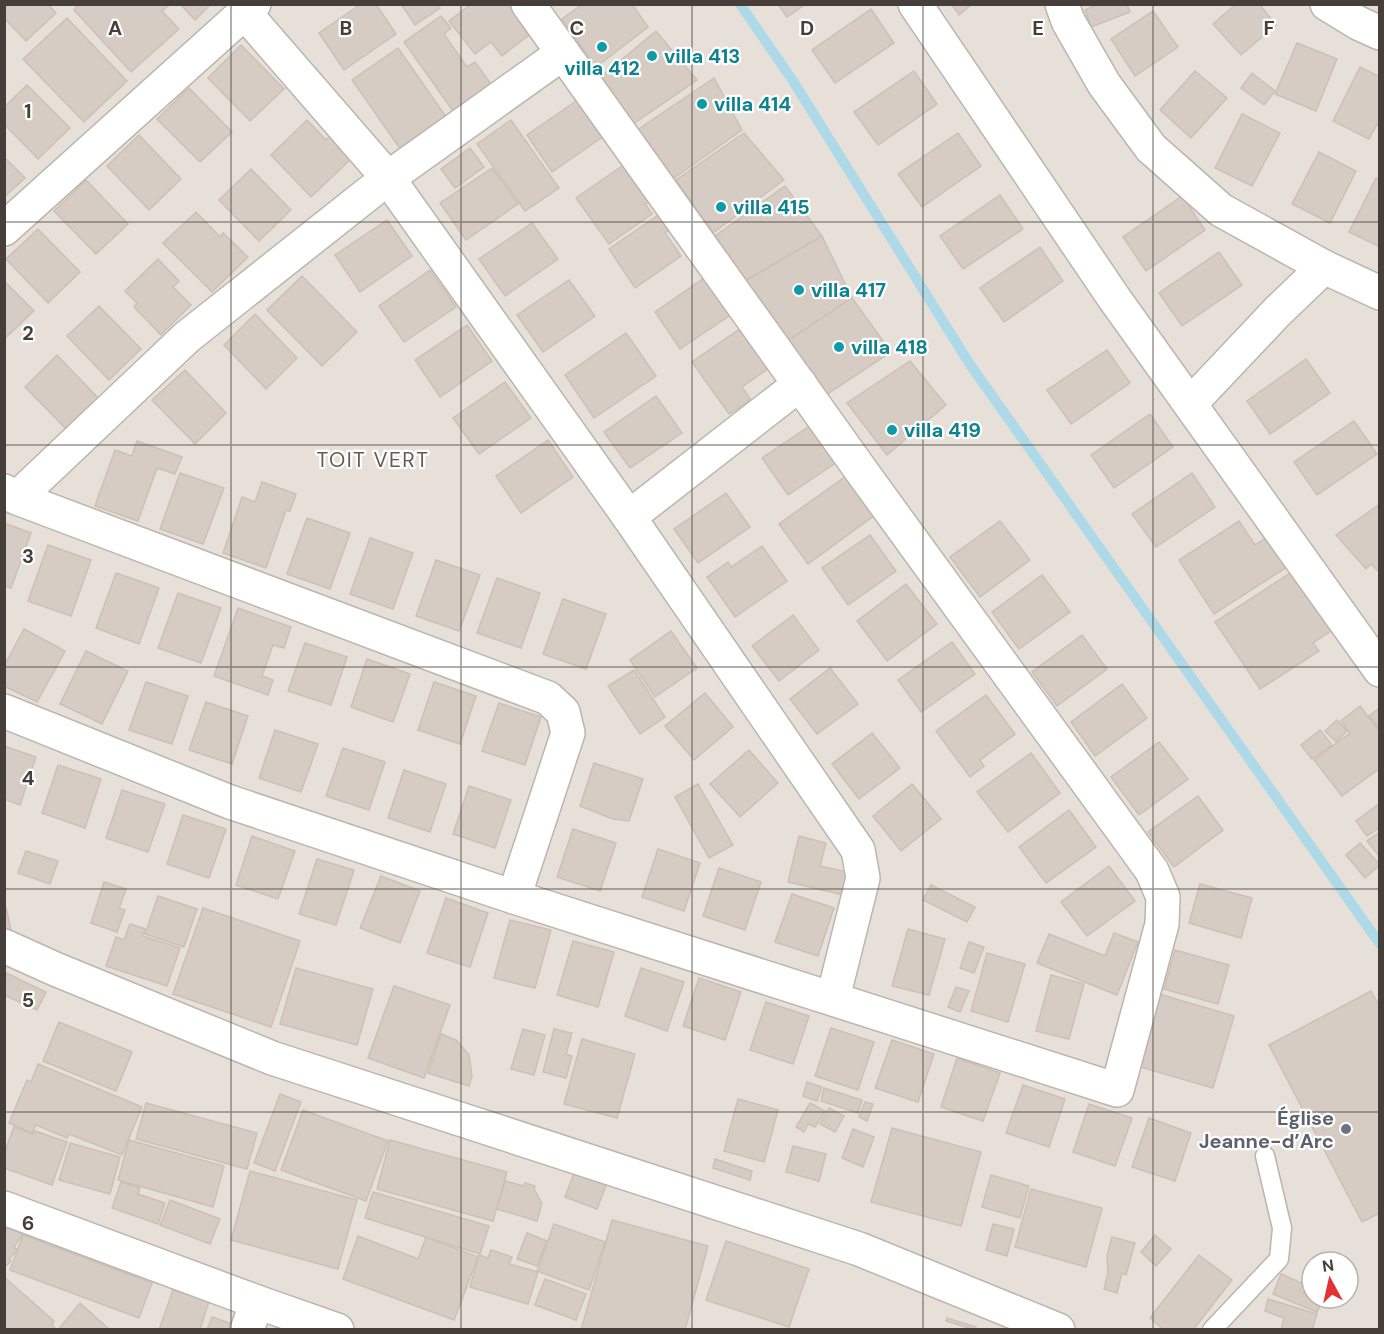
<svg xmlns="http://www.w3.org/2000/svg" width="1384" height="1334" viewBox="0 0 1384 1334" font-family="'DM Sans',sans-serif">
<rect width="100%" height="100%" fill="#f3efea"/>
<path fill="#e6e0d8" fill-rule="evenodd" d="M5,5H1379V1329L5,1330ZM1312,1262H1348V1298H1312Z"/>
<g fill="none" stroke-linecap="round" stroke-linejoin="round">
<path stroke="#add9e9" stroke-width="10" d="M740,4L793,81L969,363L1380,944"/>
</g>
<g fill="#d6ccc3" stroke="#cdc0b4" stroke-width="1.5">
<path d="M4,4H48L56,13L26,41L4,18Z"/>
<path d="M79,4H166L168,6L162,11L179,29L131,72L74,10Z"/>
<path d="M180,4H211L195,20Z"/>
<path d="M361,4H376L396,34L344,70L319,33Z"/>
<path d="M401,4H437L440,8L415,25Z"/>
<path d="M471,4H513L534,31L502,56L491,42L475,54L449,21Z"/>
<path d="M583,4H632L648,27L596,67L562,19Z"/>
<path d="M778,4H806L787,17Z"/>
<path d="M951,4H972L959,15Z"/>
<path d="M1098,4H1127L1130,12L1091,27L1085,10Z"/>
<path d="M1236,4H1259L1276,25L1241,55L1213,24Z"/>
<path d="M871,9L894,43L835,83L812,50Z"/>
<path d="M1153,11L1178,47L1135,76L1111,39Z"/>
<path d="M441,16L451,28L444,34L467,67L475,62L491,84L453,111L404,42Z"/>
<path d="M67,18L127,81L84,122L23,59Z"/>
<path d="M656,31L697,80L633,124L597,80Z"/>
<path d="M1297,43L1337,59L1316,111L1275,94Z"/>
<path d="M241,45L284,89L250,121L208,78Z"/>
<path d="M398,48L447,118L401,150L352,80Z"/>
<path d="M1360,67L1380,77V119L1369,139L1333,121Z"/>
<path d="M914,71L937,104L878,145L854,112Z"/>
<path d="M1195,71L1227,98L1191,138L1160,110Z"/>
<path d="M1252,73L1275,91L1264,105L1241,88Z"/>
<path d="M714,78L742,130L674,178L636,131Z"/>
<path d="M27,85L70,128L38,159L4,124V107Z"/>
<path d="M189,88L232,132L200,162L157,119Z"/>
<path d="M579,99L604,136L552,172L527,135Z"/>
<path d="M1242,114L1280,133L1252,186L1215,168Z"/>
<path d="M307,120L326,140L332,134L353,157L311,197L271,155Z"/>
<path d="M511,120L559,188L525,211L477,144Z"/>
<path d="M744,133L784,180L713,233L676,180Z"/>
<path d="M958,133L981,166L922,207L898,174Z"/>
<path d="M139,135L181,179L149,210L107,166Z"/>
<path d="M470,148L484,167L455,188L441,169Z"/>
<path d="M1319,152L1356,171L1330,223L1292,204Z"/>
<path d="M4,157L25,178L4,197Z"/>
<path d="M628,162L654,199L645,204L652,214L609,244L576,198Z"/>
<path d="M492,168L518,204L466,240L440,203Z"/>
<path d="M251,169L291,210L259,241L219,200Z"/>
<path d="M1376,178L1380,179V247L1349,232Z"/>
<path d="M86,180L128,224L96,254L54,211Z"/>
<path d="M785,186L822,236L745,281L715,236Z"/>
<path d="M1000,195L1023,229L963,269L940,236Z"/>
<path d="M1182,196L1205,230L1146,271L1123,237Z"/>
<path d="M196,212L220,237L223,233L248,257L212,292L163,243Z"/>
<path d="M661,213L671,228L665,233L681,256L635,288L609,249Z"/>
<path d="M387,220L412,256L360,292L335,255Z"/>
<path d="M532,223L558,259L505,296L479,259Z"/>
<path d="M38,229L80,272L48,303L6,259Z"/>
<path d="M822,236L852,298L786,342L745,281Z"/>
<path d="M1040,247L1063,281L1004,322L980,288Z"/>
<path d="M1219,252L1242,285L1182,326L1159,293Z"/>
<path d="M158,259L179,281L173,287L191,305L161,335L134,307L137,303L125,291Z"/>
<path d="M430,270L456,307L404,342L379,306Z"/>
<path d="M302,276L357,332L322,366L267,310Z"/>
<path d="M707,276L732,314L680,349L655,312Z"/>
<path d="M569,280L595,316L543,352L517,315Z"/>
<path d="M4,281L34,311L4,339Z"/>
<path d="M852,298L891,352L826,395L786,342Z"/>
<path d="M99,306L141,349L109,380L67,336Z"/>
<path d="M255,314L297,358L266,389L224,345Z"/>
<path d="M467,325L492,361L440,397L415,360Z"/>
<path d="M744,326L772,366L742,387L751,400L729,414L692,362Z"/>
<path d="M626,333L656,376L594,418L565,375Z"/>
<path d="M1107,350L1130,383L1071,424L1047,390Z"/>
<path d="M57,355L99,399L67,430L25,387Z"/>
<path d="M1306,359L1330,393L1270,434L1247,401Z"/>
<path d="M910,361L946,405L887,455L847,403Z"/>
<path d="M185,370L226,413L195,444L152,400Z"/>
<path d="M505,382L531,418L479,454L453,418Z"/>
<path d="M656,396L682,433L630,468L604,432Z"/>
<path d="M1150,414L1173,447L1114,488L1091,455Z"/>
<path d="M1354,421L1377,454L1317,495L1294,462Z"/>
<path d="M814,423L840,460L788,495L762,458Z"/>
<path d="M548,440L573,477L521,513L496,476Z"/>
<path d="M137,441L182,457L175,474L157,468L138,521L95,506L115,450L132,456Z"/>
<path d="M180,473L224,488L203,544L160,529Z"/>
<path d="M1192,473L1215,507L1156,547L1132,514Z"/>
<path d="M846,476L875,515L808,564L779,524Z"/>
<path d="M262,482L296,494L290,511L286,510L266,568L223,553L242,497L255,502Z"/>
<path d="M726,493L750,527L698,563L674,529Z"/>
<path d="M1380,504V573L1371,564L1366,569L1336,535Z"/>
<path d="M307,518L350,533L330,589L287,574Z"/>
<path d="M1000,521L1030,560L980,597L950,557Z"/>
<path d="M1239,521L1255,545L1277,531L1296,561L1214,614L1179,560Z"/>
<path d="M4,523L31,533L11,588L4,586Z"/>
<path d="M870,535L896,571L848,605L822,568Z"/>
<path d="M370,538L413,553L393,609L350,594Z"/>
<path d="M48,545L91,560L71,616L28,601Z"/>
<path d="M762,546L787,581L735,617L707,577L728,562L731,567Z"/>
<path d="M436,560L480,575L459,631L416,616Z"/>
<path d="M1298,568L1337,627L1313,643L1319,651L1260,689L1215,622Z"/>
<path d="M116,573L159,588L139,644L96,628Z"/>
<path d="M1042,575L1070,612L1019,649L992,612Z"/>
<path d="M497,578L540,593L521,648L477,633Z"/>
<path d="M906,584L937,624L887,661L857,621Z"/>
<path d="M178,593L221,608L201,663L158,648Z"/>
<path d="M563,599L606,614L586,669L543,654Z"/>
<path d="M238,608L291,627L284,648L273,645L262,676L273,680L268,695L214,676Z"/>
<path d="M793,615L819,650L779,681L752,646Z"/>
<path d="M24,629L65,651L37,702L4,686V666Z"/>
<path d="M671,631L697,668L655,697L630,660Z"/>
<path d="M1082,635L1107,669L1057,706L1032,672Z"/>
<path d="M952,642L975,674L921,712L898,680Z"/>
<path d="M305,643L347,657L331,705L288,691Z"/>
<path d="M86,651L128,671L102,724L60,704Z"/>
<path d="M367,659L410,674L393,722L351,707Z"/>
<path d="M830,668L858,704L817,734L790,699Z"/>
<path d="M634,670L665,717L640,734L608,686Z"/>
<path d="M146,682L188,696L172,744L129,730Z"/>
<path d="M434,682L476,696L460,744L418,730Z"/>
<path d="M1122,684L1147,718L1095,756L1071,722Z"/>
<path d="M705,693L733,727L694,760L665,726Z"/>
<path d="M986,695L1015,734L980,760L984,766L970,777L936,731Z"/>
<path d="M206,702L248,716L232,764L189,750Z"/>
<path d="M499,703L541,717L525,765L482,751Z"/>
<path d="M1360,706L1380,732V768L1342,796L1314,760L1350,733L1341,721Z"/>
<path d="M1380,708V730L1369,716Z"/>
<path d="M1337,720L1347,731L1336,742L1325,731Z"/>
<path d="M275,730L318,744L301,792L259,778Z"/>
<path d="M1320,730L1332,745L1312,759L1301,745Z"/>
<path d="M872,733L900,768L859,799L832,764Z"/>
<path d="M1159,742L1188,779L1139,815L1111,777Z"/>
<path d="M4,746L36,757L20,805L4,799Z"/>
<path d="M343,748L385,762L369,810L326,796Z"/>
<path d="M749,750L778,783L740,817L710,784Z"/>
<path d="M1031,753L1060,793L1008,832L977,792Z"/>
<path d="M594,763L643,779L629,821L613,819L580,806Z"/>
<path d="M58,765L101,779L85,828L42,813Z"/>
<path d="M404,770L446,784L430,832L388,818Z"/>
<path d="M698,784L733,845L709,858L675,797Z"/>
<path d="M912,784L941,819L901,851L873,816Z"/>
<path d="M469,786L511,800L495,848L453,834Z"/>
<path d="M122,790L165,804L148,852L106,838Z"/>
<path d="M1198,796L1223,830L1174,867L1148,832Z"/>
<path d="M1380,803V827L1367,836L1356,821Z"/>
<path d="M1069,810L1096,847L1046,883L1019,847Z"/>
<path d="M183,815L226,829L209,878L167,864Z"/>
<path d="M573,829L616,843L600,891L557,877Z"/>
<path d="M1380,832V855L1379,856L1367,841Z"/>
<path d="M252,836L295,851L278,899L236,885Z"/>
<path d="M799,836L826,843L820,866L857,874L852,897L788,882Z"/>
<path d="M1360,843L1380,865L1365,878L1346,855Z"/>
<path d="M658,849L700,863L684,911L642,897Z"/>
<path d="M26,851L58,861L50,884L18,873Z"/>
<path d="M317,859L354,870L336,925L299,914Z"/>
<path d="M1109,866L1135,901L1087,936L1061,902Z"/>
<path d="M719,868L761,882L745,930L703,916Z"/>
<path d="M381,876L420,891L400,943L360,928Z"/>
<path d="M104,882L126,889L119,908L125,910L117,932L91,923Z"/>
<path d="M1200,884L1252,898L1241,938L1189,923Z"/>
<path d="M931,885L975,907L967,922L923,900Z"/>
<path d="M792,894L834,908L818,956L775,942Z"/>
<path d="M158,896L197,909L184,947L145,934Z"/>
<path d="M446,898L488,913L470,967L427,953Z"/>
<path d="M4,906L6,907L12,935L4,932Z"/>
<path d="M203,908L300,941L271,1027L173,994Z"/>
<path d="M510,920L551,930L535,988L494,978Z"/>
<path d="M130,924L146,929L143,936L180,948L167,986L106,966L116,937L124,940Z"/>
<path d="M908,929L945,939L929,995L892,986Z"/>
<path d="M1114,933L1138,942L1117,995L1037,963L1049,934L1105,956Z"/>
<path d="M573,941L614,952L598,1007L557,995Z"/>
<path d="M969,942L984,947L974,973L960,968Z"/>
<path d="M1175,950L1229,965L1218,1004L1164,989Z"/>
<path d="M987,953L1025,964L1008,1022L971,1011Z"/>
<path d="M296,968L373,989L357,1045L280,1024Z"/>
<path d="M641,968L684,982L667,1031L625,1016Z"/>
<path d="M6,973L46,992L37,1010L4,995Z"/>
<path d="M1051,975L1084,984L1069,1039L1036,1031Z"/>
<path d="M699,978L741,992L725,1040L683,1026Z"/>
<path d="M394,986L450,1005L424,1078L368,1058Z"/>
<path d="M956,987L969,991L960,1012L948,1007Z"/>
<path d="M1371,991L1380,1007V1213L1362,1222L1269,1045Z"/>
<path d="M1159,994L1234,1016L1213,1088L1137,1066Z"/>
<path d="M766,1002L809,1016L793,1064L750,1050Z"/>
<path d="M59,1022L132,1052L116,1091L43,1061Z"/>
<path d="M831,1028L874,1042L858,1090L815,1076Z"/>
<path d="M523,1029L545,1035L534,1075L511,1069Z"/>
<path d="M554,1029L572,1033L566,1054L572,1056L566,1078L543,1072Z"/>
<path d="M441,1034L456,1040L469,1055L472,1076L469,1086L428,1073Z"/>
<path d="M582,1039L635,1054L617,1118L564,1104Z"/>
<path d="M892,1040L934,1054L918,1102L875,1088Z"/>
<path d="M957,1058L1000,1073L983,1121L941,1107Z"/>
<path d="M38,1064L142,1107L122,1155L69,1134L67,1138L36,1125L32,1133L9,1123L27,1080L31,1082Z"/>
<path d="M807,1082L822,1087L817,1101L803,1096Z"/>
<path d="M1023,1085L1065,1099L1049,1147L1006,1133Z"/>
<path d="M824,1088L862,1100L858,1113L821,1101Z"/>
<path d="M280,1094L301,1102L275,1171L254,1163Z"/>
<path d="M738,1099L778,1110L764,1162L724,1151Z"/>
<path d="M865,1102L873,1104L867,1121L859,1117Z"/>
<path d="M146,1103L257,1133L247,1169L136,1139Z"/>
<path d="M810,1103L825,1111L815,1127L808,1124L804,1132L796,1127Z"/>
<path d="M1089,1104L1132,1118L1115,1166L1073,1152Z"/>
<path d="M829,1108L844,1116L835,1132L820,1124Z"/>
<path d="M303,1110L388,1141L366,1201L281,1170Z"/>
<path d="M1149,1118L1191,1133L1175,1181L1132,1167Z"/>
<path d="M14,1127L33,1134L35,1131L67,1142L52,1185L4,1168V1154Z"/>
<path d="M892,1128L981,1152L961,1226L871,1202Z"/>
<path d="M853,1129L874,1137L863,1167L842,1158Z"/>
<path d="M129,1140L224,1166L213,1207L118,1180Z"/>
<path d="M390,1140L507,1172L493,1221L377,1189Z"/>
<path d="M70,1143L120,1157L110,1194L59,1180Z"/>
<path d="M793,1146L826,1154L819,1181L786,1172Z"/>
<path d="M715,1159L752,1171L750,1180L713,1168Z"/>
<path d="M576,1168L608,1180L597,1209L565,1197Z"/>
<path d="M250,1171L357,1200L338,1269L231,1240Z"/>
<path d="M991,1175L1029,1186L1020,1218L982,1207Z"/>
<path d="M505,1181L524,1186L525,1183L535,1186L534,1189L542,1203L537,1221L497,1209Z"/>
<path d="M121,1182L140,1188L138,1194L165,1203L158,1224L112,1208Z"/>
<path d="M1031,1189L1102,1208L1086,1267L1015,1247Z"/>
<path d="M373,1192L489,1226L480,1254L365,1218Z"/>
<path d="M170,1200L220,1219L210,1244L160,1225Z"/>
<path d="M612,1220L708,1246L685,1330H581Z"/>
<path d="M12,1224L23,1234L14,1247L17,1250L9,1259L11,1261L4,1268V1232Z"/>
<path d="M554,1224L605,1242L589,1290L537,1271Z"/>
<path d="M993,1224L1014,1229L1007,1256L986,1250Z"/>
<path d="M527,1233L547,1241L537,1266L517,1259Z"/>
<path d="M23,1235L152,1283L139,1318L10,1270Z"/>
<path d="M1155,1235L1171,1249L1156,1266L1141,1252Z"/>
<path d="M358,1236L418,1259L426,1237L478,1257L454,1320L343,1279Z"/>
<path d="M1112,1237L1135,1243L1126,1275L1122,1273L1117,1293L1104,1289L1108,1273L1107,1256Z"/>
<path d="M726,1241L809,1269L789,1327L706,1300Z"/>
<path d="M491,1250L512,1257L509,1264L538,1272L528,1304L470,1287L479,1255L488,1258Z"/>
<path d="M1199,1255L1232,1280L1193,1330H1164L1150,1318Z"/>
<path d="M1281,1274L1304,1284L1300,1291L1322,1301L1317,1312L1273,1294Z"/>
<path d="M4,1277L54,1321L52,1325L57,1330H4Z"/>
<path d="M545,1279L586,1294L576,1320L535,1305Z"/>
<path d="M173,1290L209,1301L200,1330H159Z"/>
<path d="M1268,1299L1317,1314L1312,1330H1281L1284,1318L1265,1311Z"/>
<path d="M80,1303L110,1330H58Z"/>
<path d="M212,1317L235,1325L233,1330H207Z"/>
<path d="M947,1318L976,1327L975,1330L946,1321Z"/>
</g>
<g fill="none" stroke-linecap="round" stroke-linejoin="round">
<defs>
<path id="service" d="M1212,1330L1279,1259L1282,1228L1265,1156"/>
<g id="minor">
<path d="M915,4L1114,298L1380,670"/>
<path d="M1062,4L1068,21L1104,84L1151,148L1221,210L1324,267L1380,293"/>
<path d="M1327,4L1358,23L1380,33"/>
<path d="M244,12L388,178L629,517L858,850L863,878L833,998"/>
<path d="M4,229L254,4"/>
<path d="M1191,403L1278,311L1324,267"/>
<path d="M4,491L17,498L548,698L563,712L568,733L514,897"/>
<path d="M17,498L187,337L388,178L563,53"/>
<path d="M629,517L800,384"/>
<path d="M4,711L230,802L514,897L1117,1090L1162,924L1163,897L1152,871L865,476L528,4"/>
<path d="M4,946L55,969L272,1058L859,1249L1058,1330"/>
<path d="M4,1208L257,1302L337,1330"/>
<path d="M247,1330L257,1302"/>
</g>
</defs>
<use href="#service" stroke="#bdb5ad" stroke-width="21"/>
<use href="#minor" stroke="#bdb5ad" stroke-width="36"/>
<use href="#service" stroke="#fff" stroke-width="18"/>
<use href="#minor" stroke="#fff" stroke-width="33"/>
</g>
<path fill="none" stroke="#463f39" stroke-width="1.5" stroke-opacity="0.55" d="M231,4V1330M461,4V1330M692,4V1330M923,4V1330M1153,4V1330M4,222H1380M4,445H1380M4,667H1380M4,889H1380M4,1112H1380"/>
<g fill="#0f9aa8" stroke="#fff" stroke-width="2">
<circle cx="602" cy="47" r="6"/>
<circle cx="652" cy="56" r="6"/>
<circle cx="702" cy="104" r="6"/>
<circle cx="721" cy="207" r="6"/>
<circle cx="799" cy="290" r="6"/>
<circle cx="839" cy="347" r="6"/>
<circle cx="892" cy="430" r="6"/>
</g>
<circle fill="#6b7280" stroke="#fff" stroke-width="2" cx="1346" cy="1129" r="6"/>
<g text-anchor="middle" stroke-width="4.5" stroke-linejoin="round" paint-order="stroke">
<g font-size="20" font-weight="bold" fill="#0d838f" stroke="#fff" text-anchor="start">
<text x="664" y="63">villa 413</text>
<text x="602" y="75" text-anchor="middle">villa 412</text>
<text x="714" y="111">villa 414</text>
<text x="733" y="214">villa 415</text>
<text x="811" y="297">villa 417</text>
<text x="851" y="354">villa 418</text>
<text x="904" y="437">villa 419</text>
</g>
<g font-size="20" font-weight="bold" fill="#5b616d" stroke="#fff" text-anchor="end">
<text x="1334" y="1125">Église<tspan x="1334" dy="23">Jeanne-d’Arc</tspan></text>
</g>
<g font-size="21" letter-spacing="1.5" fill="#675b51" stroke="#fff">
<text x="373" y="467">TOIT VERT</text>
</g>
</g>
<g font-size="20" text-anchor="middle" font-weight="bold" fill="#463f39" stroke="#fff" stroke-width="4.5" stroke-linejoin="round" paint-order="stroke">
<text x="115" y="35">A</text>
<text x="346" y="35">B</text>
<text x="577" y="35">C</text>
<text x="807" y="35">D</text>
<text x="1038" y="35">E</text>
<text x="1269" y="35">F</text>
<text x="28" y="118">1</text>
<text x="28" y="340">2</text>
<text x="28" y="563">3</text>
<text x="28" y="785">4</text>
<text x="28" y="1007">5</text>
<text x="28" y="1230">6</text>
</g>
<rect width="1384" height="1334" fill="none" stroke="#463f39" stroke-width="12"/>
<g transform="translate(1330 1280) rotate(352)"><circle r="28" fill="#ffffff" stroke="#b5b2b0" stroke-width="1.5"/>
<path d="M0-4.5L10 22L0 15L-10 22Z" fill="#e23231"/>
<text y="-9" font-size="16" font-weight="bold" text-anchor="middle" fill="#463f39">N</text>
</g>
</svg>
